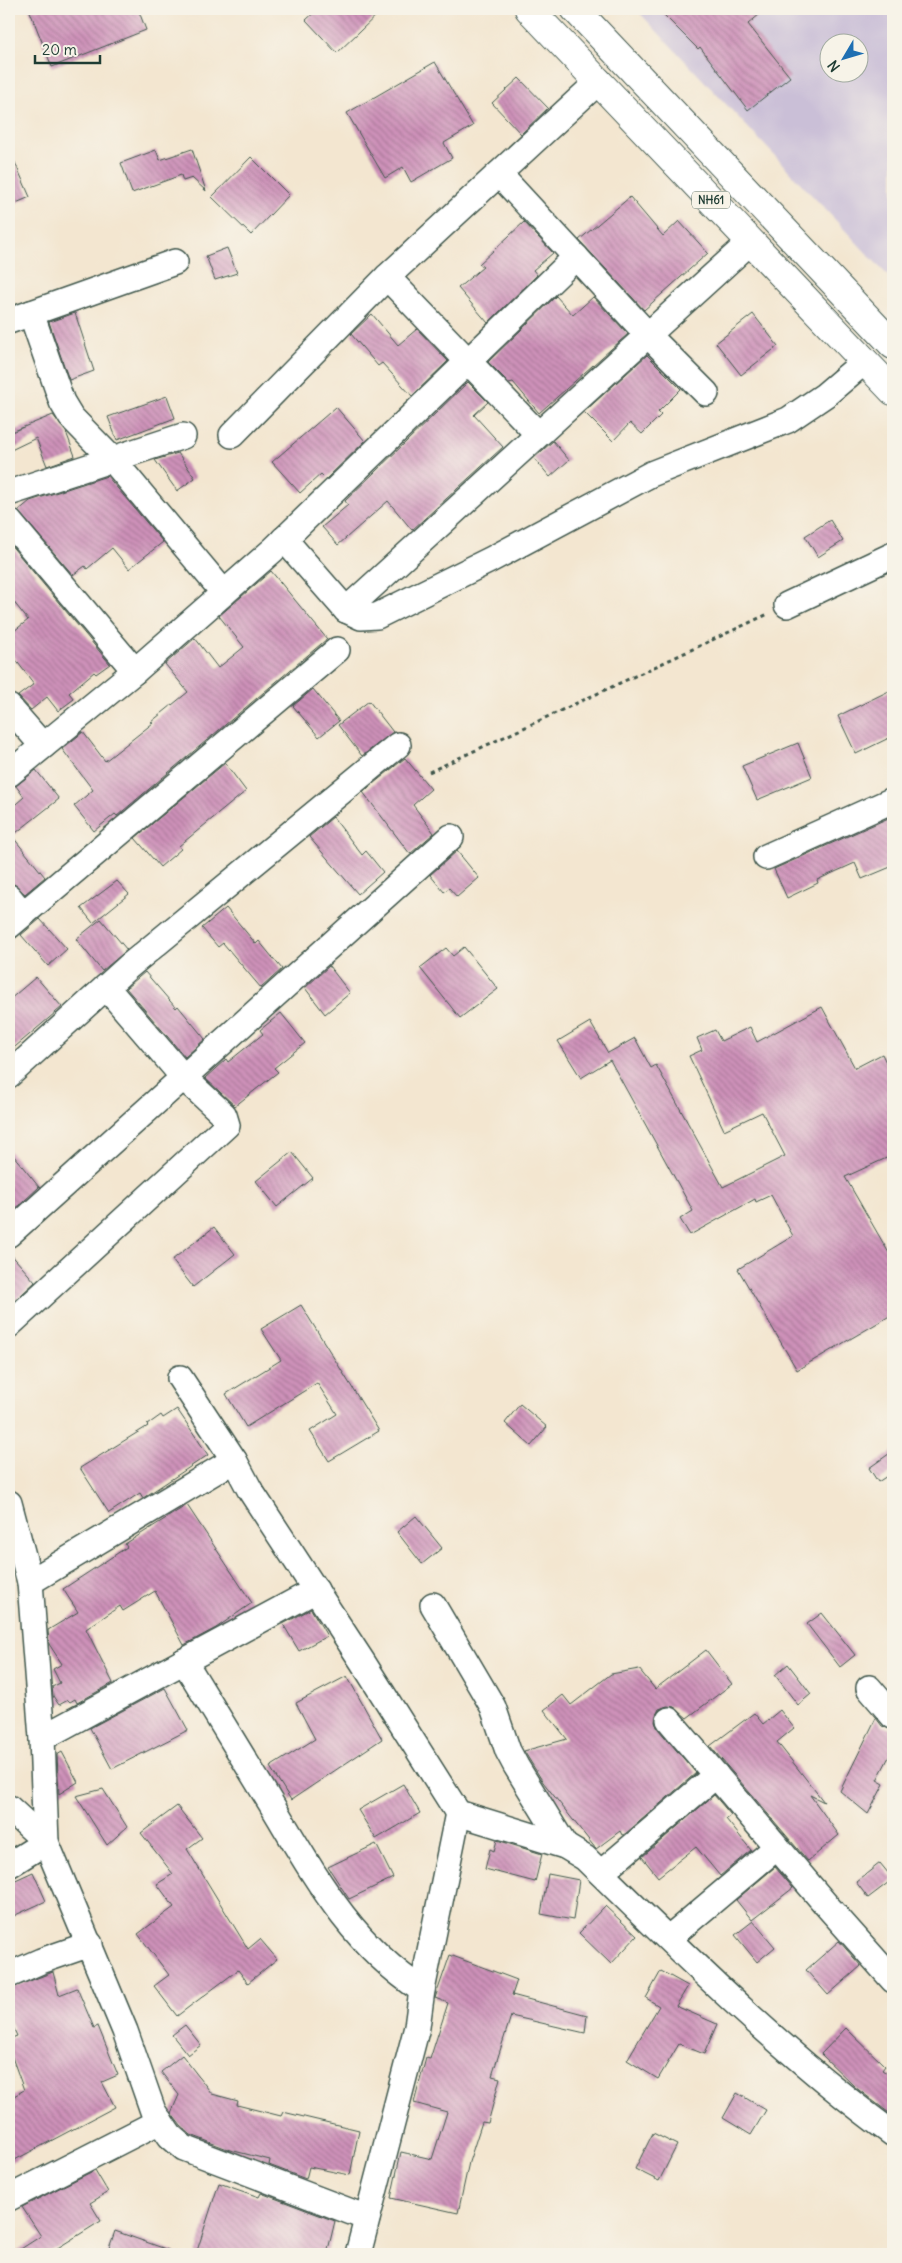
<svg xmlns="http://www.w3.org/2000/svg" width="902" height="2263" viewBox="0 0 902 2263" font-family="Delius,sans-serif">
<defs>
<pattern id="building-back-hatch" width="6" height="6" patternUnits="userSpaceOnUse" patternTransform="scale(1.25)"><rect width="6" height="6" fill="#ce91b9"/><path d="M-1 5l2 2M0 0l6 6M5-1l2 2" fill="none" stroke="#a77897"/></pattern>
</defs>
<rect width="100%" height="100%" fill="#f7f3e8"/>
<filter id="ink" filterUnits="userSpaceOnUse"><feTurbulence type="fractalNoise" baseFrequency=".02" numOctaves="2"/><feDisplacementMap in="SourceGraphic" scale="10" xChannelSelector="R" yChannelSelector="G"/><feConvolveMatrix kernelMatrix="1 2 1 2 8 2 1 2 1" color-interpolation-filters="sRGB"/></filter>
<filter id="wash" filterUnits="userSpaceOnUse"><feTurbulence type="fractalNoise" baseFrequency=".0096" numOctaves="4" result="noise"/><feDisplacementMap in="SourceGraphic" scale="20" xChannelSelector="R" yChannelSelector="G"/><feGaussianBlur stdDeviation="1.12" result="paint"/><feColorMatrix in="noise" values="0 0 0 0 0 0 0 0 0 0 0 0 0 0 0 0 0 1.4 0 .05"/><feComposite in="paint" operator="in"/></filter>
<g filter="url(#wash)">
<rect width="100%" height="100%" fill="#f3e6d0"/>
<path fill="#cabfd7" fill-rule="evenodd" d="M636,9H893V281ZM830,42H860V72H830Z"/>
<g id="blocks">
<g fill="url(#building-back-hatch)">
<path d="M29,9H138L146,30L52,67Z"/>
<path d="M318,9H383L337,53L306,20Z"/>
<path d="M658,9H766L748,24L790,77L748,110L700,47L698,49Z"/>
<path d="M435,62L473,126L444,143L452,158L411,182L403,167L385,178L347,113Z"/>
<path d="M519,78L548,108L521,134L492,103Z"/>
<path d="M9,149L30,197L9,206Z"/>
<path d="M192,149L206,191L192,178L183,181L181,175L132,193L121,163L156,150L160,160Z"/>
<path d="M251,157L289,195L251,235L212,197Z"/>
<path d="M630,197L663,236L679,221L708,253L644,310L579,240Z"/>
<path d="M524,222L553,253L533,270L537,275L488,323L458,288L483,267L479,264Z"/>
<path d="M227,248L237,273L215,280L206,256Z"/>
<path d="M556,296L573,315L593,297L628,334L539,413L513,382L509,383L488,362Z"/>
<path d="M75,313L94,371L69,380L49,322Z"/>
<path d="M372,314L398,345L417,329L448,361L412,396L382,363L378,366L351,334Z"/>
<path d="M753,314L778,346L741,375L716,343Z"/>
<path d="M647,355L681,389L658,412L661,415L642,434L630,423L613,441L584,412Z"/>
<path d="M468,382L488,402L474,415L503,447L412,530L388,501L338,545L322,527L348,505L345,501Z"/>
<path d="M167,396L175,418L117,440L108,417Z"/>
<path d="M336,407L365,441L326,479L321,474L300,493L272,462Z"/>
<path d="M53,415L66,432L75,456L47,466L36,438L9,451V433Z"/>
<path d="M553,441L569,460L550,477L534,458Z"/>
<path d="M178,453L195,478L177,491L155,460Z"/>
<path d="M107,476L163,542L129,569L112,548L87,569L85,566L73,575L18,511L30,501Z"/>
<path d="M830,520L843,541L818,557L805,536Z"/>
<path d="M9,543L110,664L96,674L94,672L69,693L74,699L58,711L47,697L31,710L18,696L34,684L9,651V635L28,620L9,596Z"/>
<path d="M271,571L327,639L117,816L115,814L94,831L74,806L93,790L62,749L83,732L105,761L153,723L151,722L188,692L165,664L195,638L218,668L244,647L219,616Z"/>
<path d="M313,689L339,721L319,737L293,706Z"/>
<path d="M893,689V736L856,754L838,716Z"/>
<path d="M369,701L393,732L362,756L338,725Z"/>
<path d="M798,743L812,777L757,800L742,766Z"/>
<path d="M405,758L431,789L413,805L434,833L410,854L363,792Z"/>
<path d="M225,763L246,791L179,846L181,849L160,867L135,838Z"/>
<path d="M36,770L59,799L12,836L45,877L25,894L9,880V810L24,797L16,786Z"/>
<path d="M893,816V866L862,879L855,863L817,880L818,883L787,898L774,869Z"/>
<path d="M333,817L362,855L366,851L383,872L358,894L309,837Z"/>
<path d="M457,851L479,878L457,897L449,888L444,892L430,875Z"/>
<path d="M117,881L129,894L93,923L81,908Z"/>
<path d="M226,908L256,944L259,941L282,969L261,988L223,943L218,947L202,928Z"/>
<path d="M40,919L67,949L48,966L21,935Z"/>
<path d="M101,919L127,950L102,971L76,939Z"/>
<path d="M464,947L498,989L460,1018L420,968L446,948L453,956Z"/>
<path d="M329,966L350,993L325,1014L305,988Z"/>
<path d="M145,972L176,1008L178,1006L205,1039L185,1057L126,988Z"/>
<path d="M36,977L62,1007L9,1052V1000Z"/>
<path d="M822,1007L855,1068L882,1054L893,1077V1155L845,1177L893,1260V1314L797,1370L738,1269L793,1236L771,1195L756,1202L755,1199L690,1235L680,1219L693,1211L610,1060L581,1078L558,1041L590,1022L608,1053L635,1038L651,1068L656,1065L723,1187L785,1156L762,1112L724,1130L689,1056L702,1050L697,1038L715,1030L721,1041L750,1027L757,1042Z"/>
<path d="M281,1013L305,1043L274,1068L278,1072L235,1106L205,1078L226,1059L228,1062L263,1034L260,1030Z"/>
<path d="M9,1150L39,1187L9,1215Z"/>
<path d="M292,1152L313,1178L277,1207L256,1181Z"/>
<path d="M214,1227L235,1254L193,1287L172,1260Z"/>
<path d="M9,1252L35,1282L9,1306Z"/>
<path d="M301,1305L379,1431L329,1461L310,1431L337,1414L317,1383L246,1427L226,1394L281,1360L261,1329Z"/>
<path d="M520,1404L547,1427L531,1446L505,1423Z"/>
<path d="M177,1409L208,1455L143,1498L140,1493L109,1513L80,1468L148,1426L147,1425L161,1415L163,1418Z"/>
<path d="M893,1451V1472L878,1482L869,1468Z"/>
<path d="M187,1505L252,1603L216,1628L184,1645L155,1591L123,1611L120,1606L86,1629L113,1683L77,1703L75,1699L70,1702L68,1700L59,1705L53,1696L52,1687L60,1683L53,1669L62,1664L49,1644L48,1630L78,1612L63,1589L127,1547L125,1544Z"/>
<path d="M416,1516L442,1548L422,1564L397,1532Z"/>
<path d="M311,1609L327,1636L299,1651L283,1624Z"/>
<path d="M822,1613L855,1655L840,1667L807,1624Z"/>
<path d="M706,1650L732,1684L687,1718L674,1707L667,1706L659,1709L656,1715L655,1722L658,1729L696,1773L625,1834L622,1835L620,1831L596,1849L543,1782L524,1751L567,1739L544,1710L563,1695L571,1705L611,1674L639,1669L655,1689Z"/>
<path d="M788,1664L811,1694L798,1705L775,1675Z"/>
<path d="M347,1676L382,1739L291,1800L270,1767L315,1739L296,1703Z"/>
<path d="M165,1688L188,1730L112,1769L90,1728Z"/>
<path d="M780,1710L794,1728L777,1742L824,1802L810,1795L839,1835L808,1861L710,1746L754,1713L763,1724Z"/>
<path d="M876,1718L882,1726L893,1730V1749L877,1780L884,1784L868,1814L840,1791Z"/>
<path d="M62,1752L78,1782L59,1794L57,1755Z"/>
<path d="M403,1784L420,1813L376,1839L358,1810Z"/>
<path d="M103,1789L127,1827L107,1845L76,1796Z"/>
<path d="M714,1795L731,1815L726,1819L751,1850L720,1876L696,1847L658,1877L642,1857Z"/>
<path d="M177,1806L202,1838L187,1849L248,1949L260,1939L277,1959L248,1983L238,1970L177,2016L154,1986L169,1975L138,1934L174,1907L157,1884L173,1874L141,1833Z"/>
<path d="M497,1840L542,1854L535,1882L485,1869L490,1849L494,1851Z"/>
<path d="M376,1844L393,1878L349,1899L328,1867Z"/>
<path d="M880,1863L893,1879L868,1898L856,1882Z"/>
<path d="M775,1867L793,1888L752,1920L736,1900Z"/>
<path d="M33,1872L46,1901L9,1918V1883Z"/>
<path d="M548,1874L579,1880L573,1920L541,1914Z"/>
<path d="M605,1906L637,1936L611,1964L579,1933Z"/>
<path d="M753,1921L775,1947L757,1962L735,1935Z"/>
<path d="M839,1941L861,1966L828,1995L806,1970Z"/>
<path d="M450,1955L517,1980L512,1995L587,2015L585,2033L511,2016L492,2076L500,2078L488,2123L482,2122L469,2162L458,2213L391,2198L401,2152L432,2159L447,2112L414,2103L426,2058L430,2059L448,2003L435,1998Z"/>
<path d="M661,1971L688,1986L676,2006L717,2024L704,2054L679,2044L658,2079L627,2060L659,2006L646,1998Z"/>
<path d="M53,1972L59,1995L77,1988L94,2028L98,2026L118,2075L102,2082L115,2107L9,2163V2099L24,2090L9,2049V2039L17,2036L9,2018V1989Z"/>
<path d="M185,2025L201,2045L188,2055L172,2035Z"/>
<path d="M846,2028L885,2066L882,2070L893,2077V2116L855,2087L821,2054Z"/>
<path d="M182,2055L212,2094L238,2101L237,2105L281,2116L283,2112L359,2130L350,2175L309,2167L306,2179L269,2165L270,2160L230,2150L191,2135L181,2126L171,2113L179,2095L161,2072Z"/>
<path d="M737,2093L766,2110L751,2135L723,2118Z"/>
<path d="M653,2133L677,2145L659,2181L635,2169Z"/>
<path d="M95,2170L108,2192L90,2203L101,2221L48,2254H13L41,2236L22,2207Z"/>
<path d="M219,2183L259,2197L261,2193L335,2221L327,2254H196Z"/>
<path d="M115,2231L174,2252V2254H107Z"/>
</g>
</g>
</g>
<g filter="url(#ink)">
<use href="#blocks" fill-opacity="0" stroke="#3f564b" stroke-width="1"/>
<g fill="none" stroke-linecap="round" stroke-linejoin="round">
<defs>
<g id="minor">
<path d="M499,174L648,335L706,393"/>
<path d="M31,313L62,402L71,417L112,459L224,593"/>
<path d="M9,321L175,262"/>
<path d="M538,434L387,277L599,81"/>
<path d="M232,435L387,277"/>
<path d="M9,493L183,436"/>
<path d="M9,521L135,671"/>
<path d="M284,539L346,610L361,617L377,616L490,560L651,474L788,420L825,395L865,361"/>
<path d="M787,605L893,555"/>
<path d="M346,610L750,242"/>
<path d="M9,707L43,746"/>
<path d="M9,774L135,671L273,550L576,257"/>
<path d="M766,857L893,800"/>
<path d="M9,897L22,913"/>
<path d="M9,926L337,650"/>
<path d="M9,1075L128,967L398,745"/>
<path d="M9,1234L451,837"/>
<path d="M9,1325L227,1125L224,1115L184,1078L106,987"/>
<path d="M180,1378L234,1460"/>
<path d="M9,1503L30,1582L42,1738L46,1842L125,2031L153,2111L170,2136L184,2148L367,2218"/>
<path d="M30,1582L234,1460L250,1490L362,1661L458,1813L565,1846L585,1858C683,1954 782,2053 893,2134"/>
<path d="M433,1605L493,1707L508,1751L516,1766L565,1846"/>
<path d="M184,1661C215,1711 245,1761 275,1810C317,1880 352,1944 422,1990"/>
<path d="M869,1688L893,1716"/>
<path d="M669,1720L828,1907L893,1980"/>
<path d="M42,1738L316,1590"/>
<path d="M9,1808L46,1842"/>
<path d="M9,1865L46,1842"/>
<path d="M601,1873L716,1775"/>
<path d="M669,1938L777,1847"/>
<path d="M9,1975L41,1961L90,1944"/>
<path d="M9,2198L160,2121"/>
<path d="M358,2254L417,2027L422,1990L458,1813"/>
</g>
<g id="highway">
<path d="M529,9L893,391"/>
<path d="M575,9L893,345"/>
</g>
</defs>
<use href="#minor" stroke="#3f564b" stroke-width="28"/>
<use href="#highway" stroke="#3f564b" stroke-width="30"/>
<path stroke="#3f564b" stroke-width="3" stroke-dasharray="4 4" stroke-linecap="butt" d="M429,772L768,614"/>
<use href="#minor" stroke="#fff" stroke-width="25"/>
<use href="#highway" stroke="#fff" stroke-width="28"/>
</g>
</g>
<g text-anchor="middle" stroke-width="4.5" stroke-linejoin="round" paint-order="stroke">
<rect fill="#f7f3e8" stroke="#60746a" stroke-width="1" x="692" y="191.5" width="38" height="17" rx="4"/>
<g font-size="11" font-weight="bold" fill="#1f3d34">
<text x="711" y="204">NH61</text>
</g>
</g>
<rect width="902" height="2263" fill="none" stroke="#f7f3e8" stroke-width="30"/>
<g transform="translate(844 58) rotate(232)"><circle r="24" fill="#f7f3e8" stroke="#a1aaa0"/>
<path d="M0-4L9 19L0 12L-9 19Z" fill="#1f6fb2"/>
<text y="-8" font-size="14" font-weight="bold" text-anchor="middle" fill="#1f3d34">N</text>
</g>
<path d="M35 55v8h65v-8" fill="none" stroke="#1f3d34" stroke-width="2.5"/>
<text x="42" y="55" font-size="15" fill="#1f3d34" stroke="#f7f3e8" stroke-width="4" paint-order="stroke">20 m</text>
</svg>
